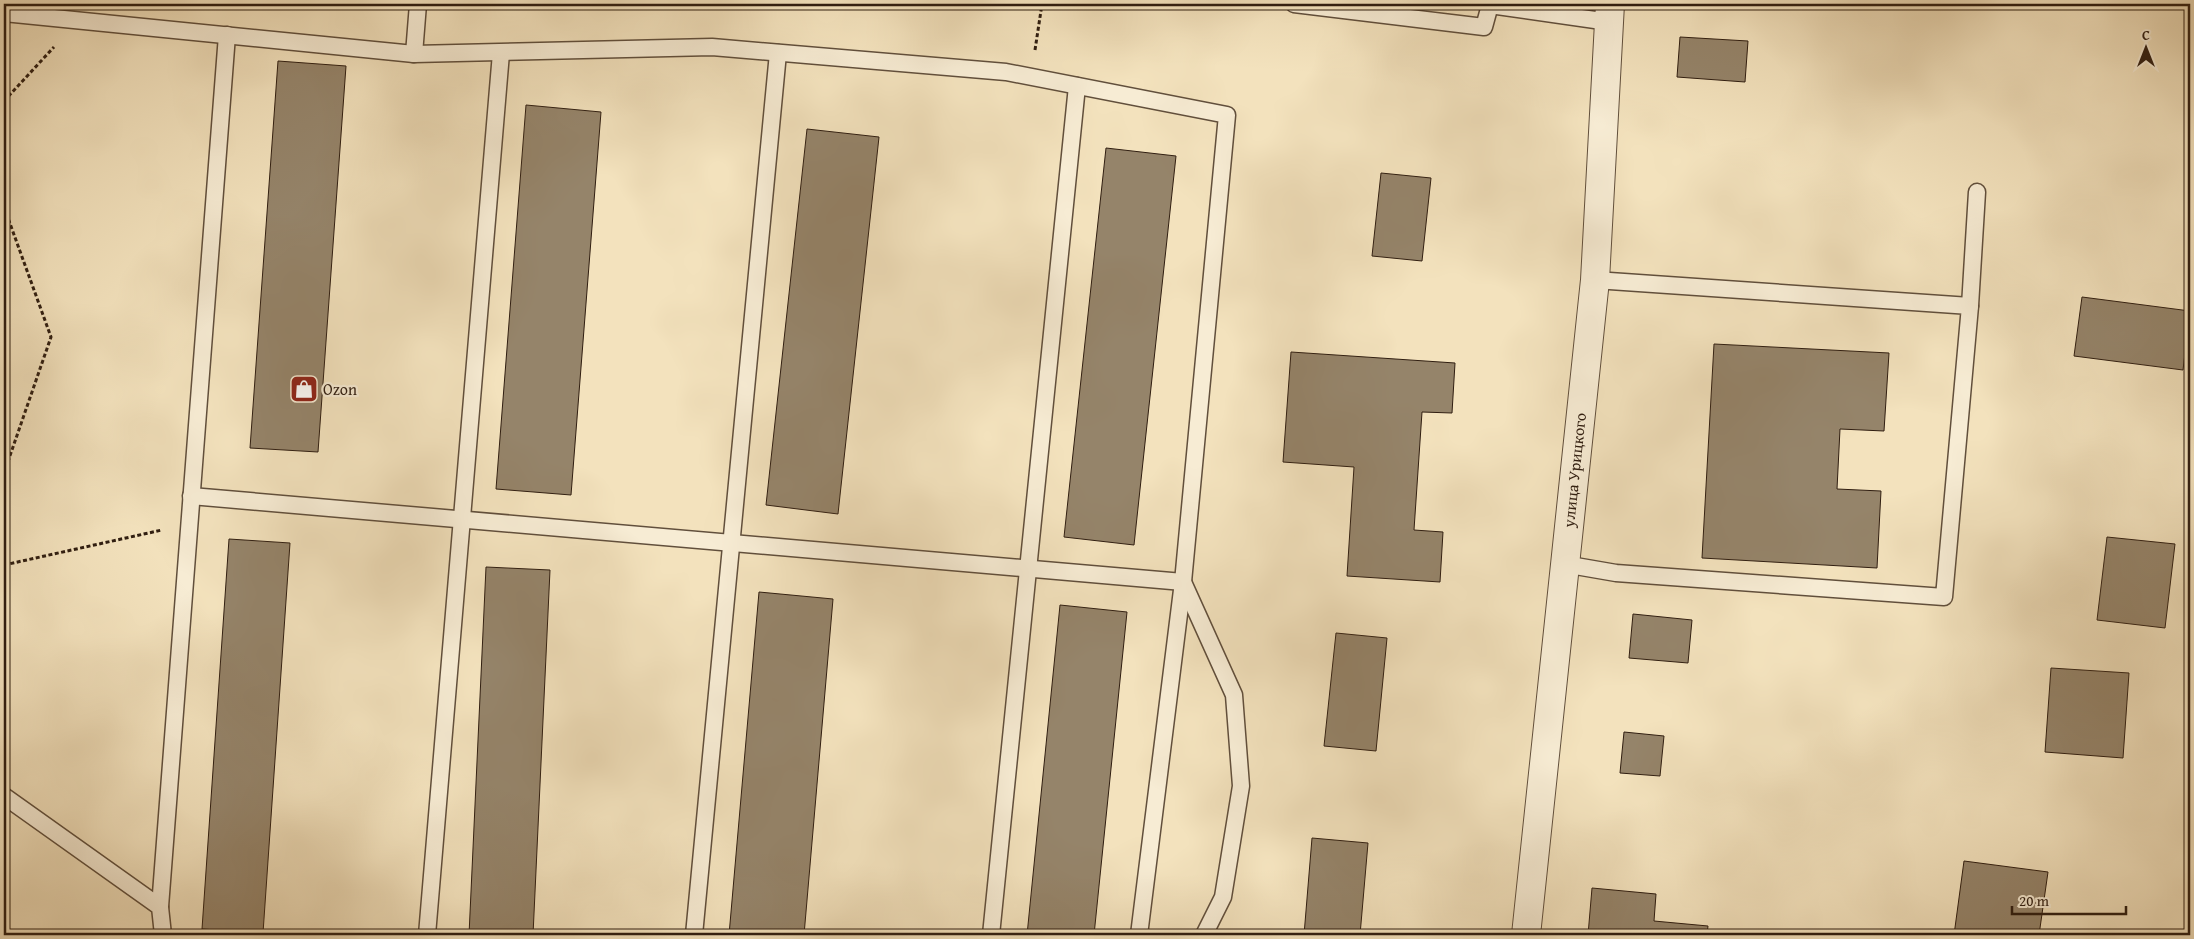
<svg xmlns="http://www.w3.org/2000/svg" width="2194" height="939" viewBox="0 0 2194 939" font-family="'Gentium Book Plus',serif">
<rect width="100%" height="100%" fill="#f3e2bd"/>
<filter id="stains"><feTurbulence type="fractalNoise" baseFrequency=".004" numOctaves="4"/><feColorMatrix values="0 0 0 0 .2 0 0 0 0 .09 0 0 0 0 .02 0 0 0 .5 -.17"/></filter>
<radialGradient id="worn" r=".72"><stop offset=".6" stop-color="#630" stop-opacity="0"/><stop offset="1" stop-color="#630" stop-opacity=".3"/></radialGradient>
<g fill="#95846a" stroke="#301e11">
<path d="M1680,37L1748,41L1745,82L1677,77Z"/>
<path d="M278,61L346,66L318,452L250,448Z"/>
<path d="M526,105L601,112L571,495L496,489Z"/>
<path d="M807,129L879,137L838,514L766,505Z"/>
<path d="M1106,148L1176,156L1134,545L1064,537Z"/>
<path d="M1381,173L1431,178L1422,261L1372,256Z"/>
<path d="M2082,297L2190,311L2183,370L2074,356Z"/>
<path d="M1714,344L1889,353L1884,431L1840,429L1837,489L1881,491L1877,568L1702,558Z"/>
<path d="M1291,352L1455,363L1452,413L1422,412L1414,530L1443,532L1440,582L1347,576L1354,467L1283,462Z"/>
<path d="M2107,537L2175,544L2165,628L2097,620Z"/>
<path d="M229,539L290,543L263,933L202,929Z"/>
<path d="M486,567L550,570L533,935H469Z"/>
<path d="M759,592L833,599L804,935H729Z"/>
<path d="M1060,605L1127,612L1094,935H1027Z"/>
<path d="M1633,614L1692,620L1688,663L1629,658Z"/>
<path d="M1336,633L1387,638L1376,751L1324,746Z"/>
<path d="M2051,668L2129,673L2123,758L2045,752Z"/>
<path d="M1624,732L1664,736L1660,776L1620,773Z"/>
<path d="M1312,838L1368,843L1360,935H1304Z"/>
<path d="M1964,861L2048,872L2039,935H1954Z"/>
<path d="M1592,888L1656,894L1654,921L1708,926L1707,935H1588Z"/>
</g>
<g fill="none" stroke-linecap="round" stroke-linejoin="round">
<defs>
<g id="service">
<path d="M1294,4L1484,27L1490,5L1609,22"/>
<path d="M4,13L414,54L712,47L1006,72L1227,115L1183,582L1139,935"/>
<path d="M414,54L418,4"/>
<path d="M1970,306L1977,192"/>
<path d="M191,496L1183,582L1234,695L1241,786L1223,897L1204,935"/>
<path d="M1564,564L1616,573L1944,597L1970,306L1595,280"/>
<path d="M4,796L160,907L163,935"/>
<path d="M160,907L227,35"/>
<path d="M427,935L501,53"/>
<path d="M694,935L778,53"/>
<path d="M991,935L1077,86"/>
</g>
<path id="tertiary" d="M1526,935L1595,280L1610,4"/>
</defs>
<use href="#service" stroke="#614f3c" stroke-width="19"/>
<use href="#tertiary" stroke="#614f3c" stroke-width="30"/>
<g stroke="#301e11" stroke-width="3" stroke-dasharray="4 2.5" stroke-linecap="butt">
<path d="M1035,50L1042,4"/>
<path d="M4,101L54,47"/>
<path d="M4,207L51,337L4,473"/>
<path d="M4,565L162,530"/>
</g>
<use href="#service" stroke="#f7ecd4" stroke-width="16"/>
<use href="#tertiary" stroke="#f7ecd4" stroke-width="28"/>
</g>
<defs>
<symbol id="shop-square" viewBox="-11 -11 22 22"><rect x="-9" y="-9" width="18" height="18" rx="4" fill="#8f2418" stroke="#f7ecd4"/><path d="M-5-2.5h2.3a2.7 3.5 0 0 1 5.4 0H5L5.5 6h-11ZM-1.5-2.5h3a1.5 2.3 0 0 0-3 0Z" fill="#fff"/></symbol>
</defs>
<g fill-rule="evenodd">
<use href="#shop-square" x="288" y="373" width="32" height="32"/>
</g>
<g text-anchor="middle" stroke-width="4.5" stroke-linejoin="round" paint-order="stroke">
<g font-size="16" fill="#301e11" stroke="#f7ecd4" text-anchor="start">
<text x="323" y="395">Ozon</text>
</g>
<g font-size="16" fill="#301e11" stroke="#f7ecd4">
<text transform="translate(1574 470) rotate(-84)" y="6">улица Урицкого</text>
</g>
</g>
<rect width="2194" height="939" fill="none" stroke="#f3e2bd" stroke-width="20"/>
<rect x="5" y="5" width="2184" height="929" fill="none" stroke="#301e11" stroke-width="2.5"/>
<rect x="10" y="10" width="2174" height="919" fill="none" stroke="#301e11"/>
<g transform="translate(2146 48)" stroke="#f7ecd4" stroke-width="4" paint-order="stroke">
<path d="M0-4L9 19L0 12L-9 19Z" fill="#301e11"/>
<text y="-8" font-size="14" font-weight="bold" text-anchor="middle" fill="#301e11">С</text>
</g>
<path d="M2012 906v8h114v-8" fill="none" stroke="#301e11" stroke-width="2.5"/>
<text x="2019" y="906" font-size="15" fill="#301e11" stroke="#f7ecd4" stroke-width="4" paint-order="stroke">20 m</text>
<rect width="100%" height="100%" filter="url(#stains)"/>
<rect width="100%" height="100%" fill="url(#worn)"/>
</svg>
